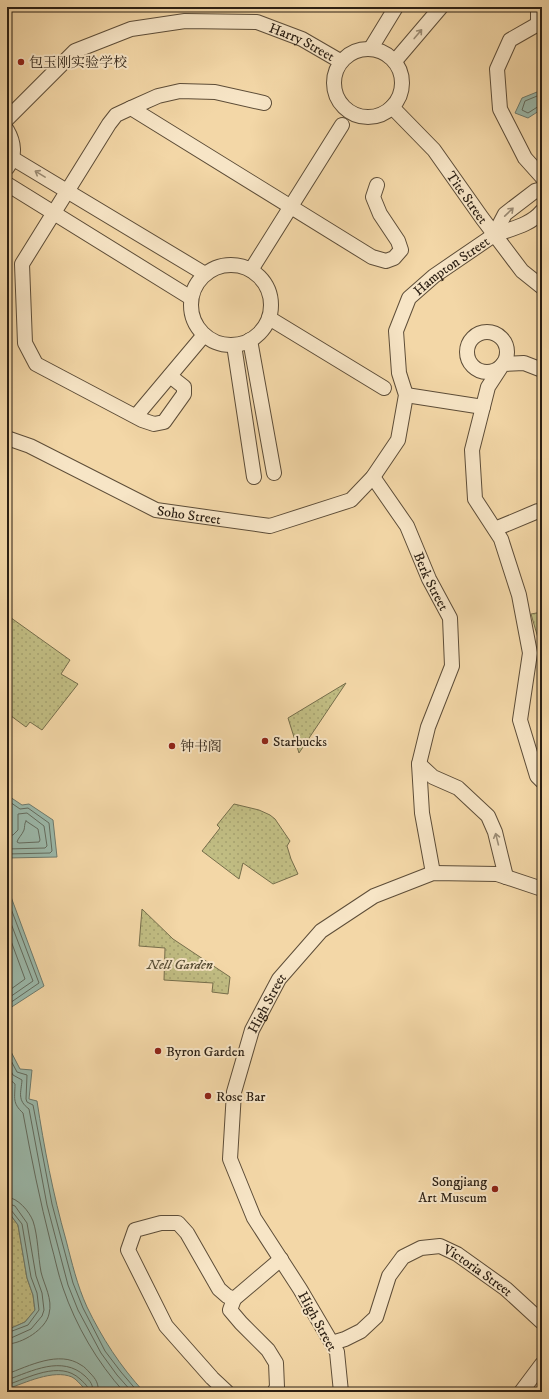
<svg xmlns="http://www.w3.org/2000/svg" width="549" height="1399" viewBox="0 0 549 1399" font-family="'IM FELL DW Pica','Noto Serif SC',serif">
<style>
.park{fill:url(#park-dots);stroke:#766e4b}
.water{fill:#9bb9ab;stroke:#6e7b6e}
.lines{fill:none;stroke-linecap:round;stroke-linejoin:round}
.shore{stroke:#636c5f;stroke-width:1}
.minor-casing{stroke:#5d4d38;stroke-width:16}
.minor{stroke:#f7e5c6;stroke-width:14}
.oneway{stroke:#9b8c75}
.poi-dot{fill:#8f2418;stroke:#f7e5c6;stroke-width:1.5}
.labels{text-anchor:middle;stroke-width:4;stroke-linejoin:round;paint-order:stroke}
.street-label{font-size:14px;fill:#2b1f13;stroke:#f7e5c6}
.poi-label{font-size:14px;fill:#2b1f13;stroke:#f7e5c6;text-anchor:start}
.park-label{font-size:14px;font-style:italic;fill:#584e35;stroke:#f7e5c6}
</style>
<defs>
<pattern id="park-dots" width="8" height="8" patternUnits="userSpaceOnUse"><rect width="8" height="8" fill="#c1bd83"/><path d="M2 2h.1M6 6h.1" fill="none" stroke="#a6a270" stroke-width="1.8" stroke-linecap="round"/></pattern>
</defs>
<rect width="100%" height="100%" fill="#f3d7a7"/>
<filter id="stains"><feTurbulence type="fractalNoise" baseFrequency=".005" numOctaves="4"/><feColorMatrix values="0 0 0 0 .2 0 0 0 0 .09 0 0 0 0 .02 0 0 0 .5 -.17"/></filter>
<radialGradient id="worn" r=".72"><stop offset=".6" stop-color="#630" stop-opacity="0"/><stop offset="1" stop-color="#630" stop-opacity=".3"/></radialGradient>
<g class="park">
<path d="M542 612V637L538 638 531 614Z"/>
<path d="M7 615 70 660 61 674 78 684 42 730 30 722 26 727 7 713Z"/>
<path d="M346 683 299 753 288 718Z"/>
<path d="M234 804 259 810 270 815 275 819 290 841 287 846 291 859 298 874 273 884 243 863 239 879 202 851 220 828 217 825Z"/>
<path d="M142 909 173 939 230 977 228 994 212 992 213 983 164 980 165 948 139 946Z"/>
<path d="M7 1210 18 1225 27 1278 33 1295 35 1310 25 1322 7 1330Z"/>
</g>
<g class="water">
<path d="M542 90V109L528 118 515 113 522 98Z"/>
<path d="M7 795 22 805 29 804 53 820 57 857 7 858V829L10 826 8 813 7 812Z"/>
<path d="M7 886 44 986 7 1010Z"/>
<path d="M7 1044 20 1069 32 1070 29 1099 37 1101C44 1147 53 1194 66 1240 72 1263 77 1285 87 1307 102 1338 120 1366 144 1392H80L84 1388C80 1384 76 1379 72 1377 53 1369 25 1383 7 1389V1330L25 1322 35 1310 33 1295 27 1278 18 1225 7 1210Z"/>
</g>
<g class="lines">
<g class="shore">
<path d="M542 94 525 101 522 110 528 113 539 106H542"/>
<path d="M7 800 20 809 28 808 49 823 52 851 50 853 7 854"/>
<path d="M26 821 38 829 40 840 39 842 19 843 17 842C18 838 22 835 24 830 25 827 24 824 26 821Z"/>
<path d="M7 836 13 835 18 830V814L27 813 44 826 47 846 45 848 7 849"/>
<path d="M7 898 39 983 7 1005"/>
<path d="M7 913 33 981 7 999"/>
<path d="M7 930 25 979 7 992"/>
<path d="M7 1053 17 1072 27 1075 26 1099 27 1102 33 1105 52 1204 73 1283 83 1308 105 1351 121 1372 138 1392"/>
<path d="M7 1064 13 1075 22 1080C21 1093 17 1100 29 1109L47 1205 68 1285 78 1310 101 1353 117 1375 132 1392"/>
<path d="M7 1077 15 1084C15 1098 12 1103 23 1113 31 1157 40 1201 51 1244 55 1258 58 1274 63 1288 76 1326 97 1362 124 1392"/>
<path d="M7 1197C18 1198 29 1211 33 1221 38 1236 38 1256 41 1272 44 1285 53 1299 49 1314 46 1329 22 1344 7 1344"/>
<path d="M7 1203 15 1206 27 1223 36 1276 42 1293 44 1310 42 1316 31 1329 11 1338H7"/>
<path d="M7 1208 11 1210 22 1224 31 1277 37 1293 39 1310 28 1325 7 1333"/>
<path d="M7 1374C29 1366 59 1350 81 1365 85 1367 87 1370 90 1373 96 1379 99 1384 98 1392"/>
<path d="M7 1380C32 1371 62 1355 85 1376 90 1381 94 1385 92 1392"/>
<path d="M7 1385C28 1378 60 1360 80 1379 83 1382 86 1384 88 1388L86 1392"/>
</g>
<defs>
<g id="minor">
<path d="M542 23 538 24 510 40 497 69 500 109 525 158 542 177"/>
<path d="M538 24V9L539 7"/>
<path d="M371 48 396 7"/>
<circle cx="368" cy="83" r="34"/>
<path d="M395 61 441 7"/>
<path id="s1" d="M392 107 434 150 482 218 522 271 542 287"/>
<path d="M131 108 372 257 386 261 394 258 401 250 398 241 380 214 373 197 377 185"/>
<path id="s2" d="M7 119 75 51 131 29 185 21 257 22 302 39 340 61"/>
<path d="M7 130C14 142 16 156 7 168"/>
<path d="M12 158 205 274"/>
<path d="M7 184 191 298"/>
<path d="M542 189 535 191 505 214 494 235C510 229 531 225 542 211"/>
<circle cx="231" cy="305" r="40"/>
<path d="M251 270 342 125"/>
<path d="M269 318 384 388"/>
<circle cx="487" cy="352" r="20"/>
<path d="M250 340 274 473"/>
<path d="M234 345 254 477"/>
<path d="M542 370 524 363 503 364 488 387 472 450 475 499 501 539 519 595 530 653 520 720 537 776 542 781"/>
<path d="M170 376 184 387V394L164 422 154 424 142 420 36 364 25 343 22 264 109 124 116 115 131 108 158 96 180 91 215 92 264 103"/>
<path d="M406 395 483 407"/>
<path d="M136 416 204 335"/>
<path id="s3" d="M7 438 30 446 156 510 270 526 351 500 373 477 398 440 406 395 399 373 396 331 409 298 434 276 494 235"/>
<path id="s4" d="M373 477 407 526 429 579 450 618 452 666 428 727 419 764 422 813 433 873"/>
<path d="M495 529 538 511"/>
<path d="M419 764 433 777 458 788 488 816 495 832 506 877"/>
<path id="s5" d="M332 1343 345 1339 361 1331 376 1317 389 1276 403 1257 421 1248 440 1246 457 1254 506 1289 542 1322"/>
<path d="M227 1392 212 1378 166 1326 128 1250 135 1230 161 1223H178L187 1233 219 1289 227 1296 234 1299"/>
<path d="M274 1392 277 1387 276 1363 268 1350 241 1323 230 1310 234 1299 281 1259"/>
<path id="s6" d="M341 1392 337 1352 300 1289 254 1218 230 1159 234 1092 252 1030 279 979 321 931 374 896 433 873 497 874 542 889"/>
<path d="M521 1392 542 1364"/>
</g>
</defs>
<use href="#minor" class="minor-casing"/>
<use href="#minor" class="minor"/>
</g>
<defs><path id="oneway-shaft" d="M-6 0H5M1.5-3L5.5 0L1.5 3" fill="none" stroke-width="1.6" stroke-linecap="round" stroke-linejoin="round"/></defs>
<g class="oneway">
<use href="#oneway-shaft" transform="translate(418 34) rotate(-50)"/>
<use href="#oneway-shaft" transform="translate(40 174) rotate(-149)"/>
<use href="#oneway-shaft" transform="translate(509 212) rotate(-44)"/>
<use href="#oneway-shaft" transform="translate(497 839) rotate(-104)"/>
</g>
<g class="poi-dot">
<circle cx="21" cy="62" r="4"/>
<circle cx="265" cy="741" r="4"/>
<circle cx="172" cy="746" r="4"/>
<circle cx="158" cy="1051" r="4"/>
<circle cx="208" cy="1096" r="4"/>
<circle cx="495" cy="1189" r="4"/>
</g>
<g class="labels">
<g class="street-label">
<text dy="5" stroke="none"><textPath href="#s2" startOffset="332">Harry Street</textPath></text>
<text dy="5" stroke="none"><textPath href="#s1" startOffset="118">Tite Street</textPath></text>
<text dy="5" stroke="none"><textPath href="#s3" startOffset="642">Hampton Street</textPath></text>
<text dy="5" stroke="none"><textPath href="#s3" startOffset="199">Soho Street</textPath></text>
<text dy="5" stroke="none"><textPath href="#s4" startOffset="120">Berk Street</textPath></text>
<text dy="5" stroke="none"><textPath href="#s6" startOffset="424">High Street</textPath></text>
<text dy="5" stroke="none"><textPath href="#s5" startOffset="203">Victoria Street</textPath></text>
<text transform="translate(318 1321) rotate(61)" y="5">High Street</text>
</g>
<g class="poi-label">
<text x="29" y="67">包玉刚实验学校</text>
<text x="273" y="746">Starbucks</text>
<text x="180" y="751">钟书阁</text>
<text x="166" y="1056">Byron Garden</text>
<text x="216" y="1101">Rose Bar</text>
<text x="487" y="1186" text-anchor="end">Songjiang<tspan x="487" dy="16">Art Museum</tspan></text>
</g>
<g class="park-label">
<text x="180" y="969">Nell Garden</text>
</g>
</g>
<rect width="549" height="1399" fill="none" stroke="#f3d7a7" stroke-width="24"/>
<rect x="8" y="8" width="533" height="1383" fill="none" stroke="#2b1f13" stroke-width="2"/>
<rect x="12" y="12" width="525" height="1375" fill="none" stroke="#2b1f13"/>
<rect width="100%" height="100%" filter="url(#stains)"/>
<rect width="100%" height="100%" fill="url(#worn)"/>
</svg>
